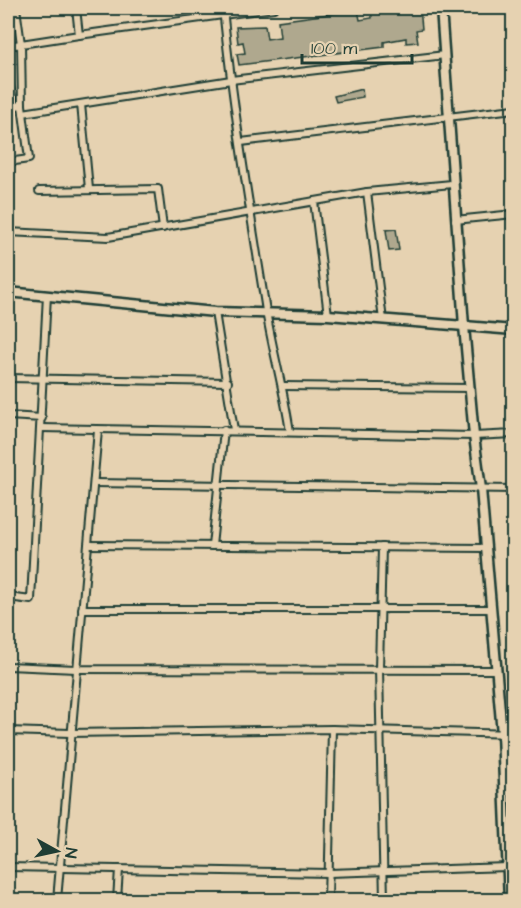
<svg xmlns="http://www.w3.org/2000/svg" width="521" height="908" viewBox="0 0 521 908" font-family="'Architects Daughter',sans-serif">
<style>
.building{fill:#afa88e;stroke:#1f3d34;stroke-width:1.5}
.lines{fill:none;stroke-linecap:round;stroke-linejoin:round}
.minor-casing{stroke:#1f3d34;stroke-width:10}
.tertiary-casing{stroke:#1f3d34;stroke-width:13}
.minor{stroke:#e6d2b1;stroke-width:6}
.tertiary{stroke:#e6d2b1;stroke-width:8}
</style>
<rect width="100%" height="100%" fill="#e6d2b1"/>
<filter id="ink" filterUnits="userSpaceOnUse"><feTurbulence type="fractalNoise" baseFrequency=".0167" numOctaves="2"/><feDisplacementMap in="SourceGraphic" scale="12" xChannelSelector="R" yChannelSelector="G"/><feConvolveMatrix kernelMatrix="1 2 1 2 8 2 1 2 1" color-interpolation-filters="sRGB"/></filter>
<g filter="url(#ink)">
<g class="building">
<path d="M371 8H420L422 29 416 30 418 42 406 43V38L384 42V47L239 65 237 54 245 53 243 42 238 43 236 27 265 26 267 39 280 37 278 21 358 10 360 20 372 18Z"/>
<path d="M11 69 17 100 8 101V70Z"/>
<path d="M362 89 363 97 336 102 334 96Z"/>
<path d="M396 229 399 250 389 251 386 230Z"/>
</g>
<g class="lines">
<defs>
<g id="minor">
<path d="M16 8 21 44 79 35 76 8"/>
<path d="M223 8C233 109 250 210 266 311 273 352 284 391 290 432"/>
<path d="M513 8 514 14"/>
<path d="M79 35 274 8"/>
<path d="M8 46 21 44 22 105 29 159 8 162"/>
<path d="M81 104 89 189"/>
<path d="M8 107 22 105"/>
<path d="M23 113 231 80 445 55"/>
<path d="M241 142 514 109"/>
<path d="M39 191 158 189 163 228"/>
<path d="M367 192 383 320"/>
<path d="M314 201 328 315"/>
<path d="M455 220 514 214"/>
<path d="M8 232 108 237 367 192 452 184"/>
<path d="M215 312 234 430"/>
<path d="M8 378 228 382"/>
<path d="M283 386 470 388"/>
<path d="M8 416 42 418"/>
<path d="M41 428 474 436 514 434"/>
<path d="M94 483 514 489"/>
<path d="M88 545 486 548"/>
<path d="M212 546 224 430"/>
<path d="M382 547 379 669 384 900"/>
<path d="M8 597 31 600 47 295"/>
<path d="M82 609H491"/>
<path d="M8 666 76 669 496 670"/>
<path d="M8 731 70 733 332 729 514 734"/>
<path d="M8 867 329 873 507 867"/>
<path d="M57 900 98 430"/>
<path d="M117 900 119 869"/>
<path d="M328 900 332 729"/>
</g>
<g id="tertiary">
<path d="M441 8 464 326 474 436 481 489 502 734 509 900"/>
<path d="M8 292 215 312 328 315 514 330"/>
</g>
</defs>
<use href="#minor" class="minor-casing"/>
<use href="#tertiary" class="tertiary-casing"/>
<use href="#minor" class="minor"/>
<use href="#tertiary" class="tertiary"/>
</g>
</g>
<rect width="521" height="908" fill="none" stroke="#e6d2b1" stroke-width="30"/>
<rect x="15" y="15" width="491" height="878" fill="none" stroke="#1f3d34" stroke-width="2" filter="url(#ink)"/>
<g transform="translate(57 851) rotate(98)" stroke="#e6d2b1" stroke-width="4.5" paint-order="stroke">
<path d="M0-4.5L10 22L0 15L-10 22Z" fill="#1f3d34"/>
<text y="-9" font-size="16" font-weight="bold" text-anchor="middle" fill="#1f3d34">N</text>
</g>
<path d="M302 54v9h110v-9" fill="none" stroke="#1f3d34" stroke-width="3"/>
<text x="311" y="54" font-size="18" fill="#1f3d34" stroke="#e6d2b1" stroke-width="4.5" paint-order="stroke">100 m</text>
</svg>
